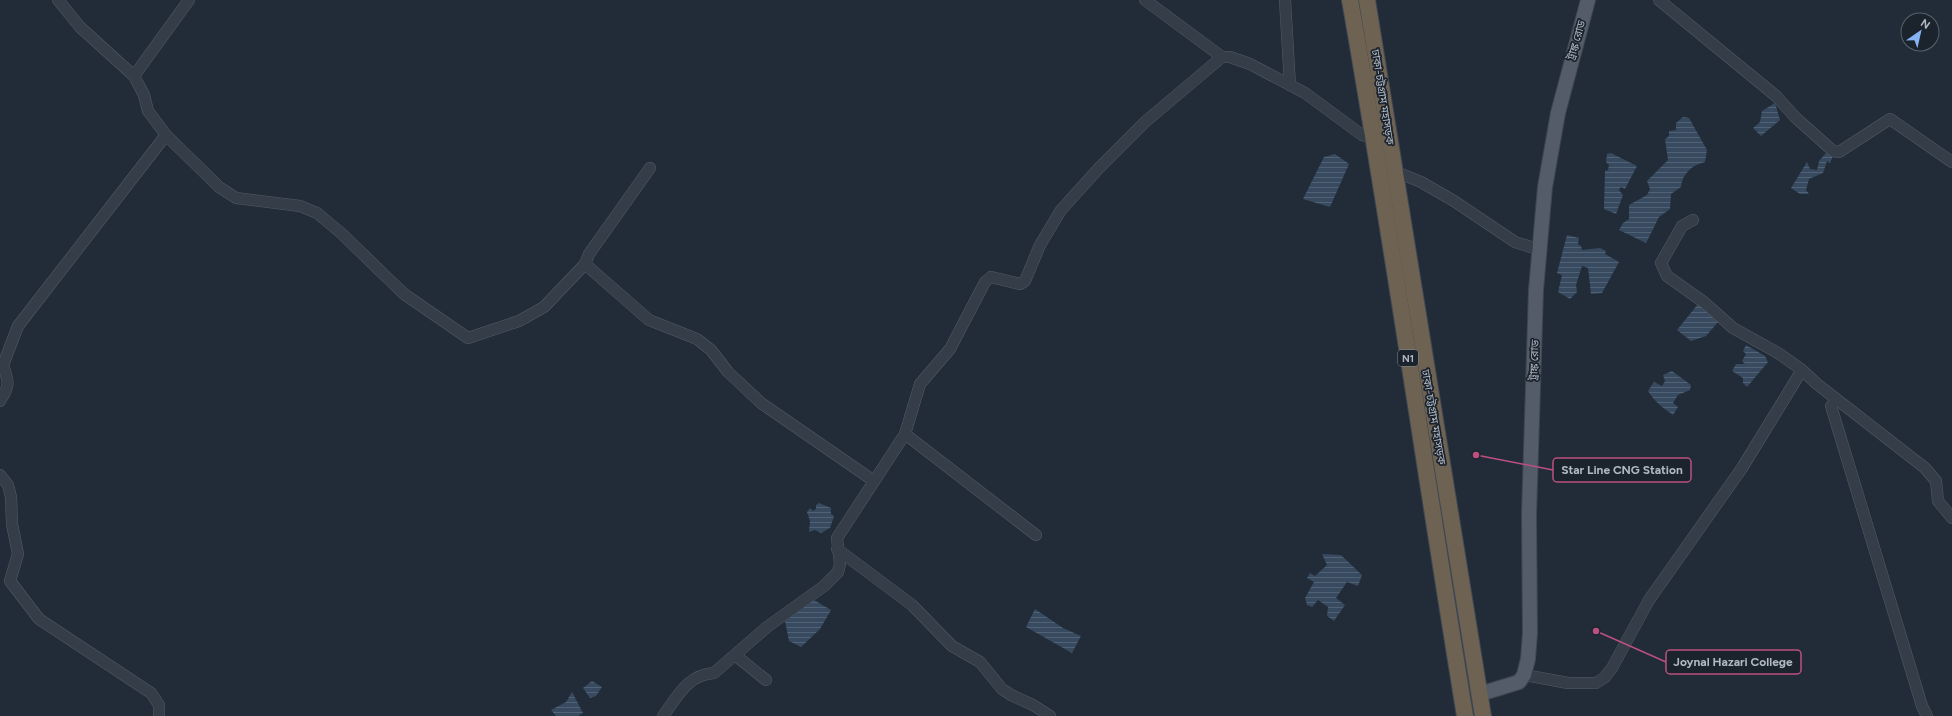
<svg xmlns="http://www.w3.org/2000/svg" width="1952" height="716" viewBox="0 0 1952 716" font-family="Figtree,'Noto Sans Bengali',sans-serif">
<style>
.water{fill:url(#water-rules)}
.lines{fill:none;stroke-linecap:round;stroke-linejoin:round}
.minor-casing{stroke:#535b66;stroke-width:12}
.major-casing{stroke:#3e4751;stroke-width:16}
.highway-casing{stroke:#404853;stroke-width:18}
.minor{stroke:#353d48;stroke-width:11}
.major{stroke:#535c68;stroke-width:14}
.highway{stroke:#6e6252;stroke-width:16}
.labels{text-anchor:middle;stroke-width:3.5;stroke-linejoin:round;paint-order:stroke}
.shield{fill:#1b232d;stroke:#838b97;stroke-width:1}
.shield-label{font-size:10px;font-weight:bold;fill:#b0b8c4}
.street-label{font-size:11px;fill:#b0b8c4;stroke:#1b232d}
.leader{fill:none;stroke:#bc5080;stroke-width:1.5}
.callout-dot{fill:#bc5080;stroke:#1b232d;stroke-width:1.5}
.callout{fill:#1b232d;stroke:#bc5080;stroke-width:1.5}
.callout-label{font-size:12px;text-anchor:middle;font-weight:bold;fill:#b0b8c4}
</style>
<defs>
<pattern id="water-rules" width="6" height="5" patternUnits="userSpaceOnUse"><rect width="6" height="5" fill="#384a60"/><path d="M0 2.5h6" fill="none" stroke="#526275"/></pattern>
</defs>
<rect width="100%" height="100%" fill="#222c38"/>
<g class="water">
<path d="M1775 103 1780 120 1761 136 1753 128 1760 122 1762 111Z"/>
<path d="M1683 117 1689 118 1707 150 1705 162C1692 165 1682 174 1681 187L1671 194 1670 209 1659 217 1646 243 1619 230 1623 223 1629 219V205L1647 195 1650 189 1647 181 1668 160 1665 139 1669 136V131L1676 130V123Z"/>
<path d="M1611 153 1637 166 1625 189 1621 187 1619 190 1623 195 1616 214 1604 209 1605 171 1608 170 1609 165 1606 162 1607 154Z"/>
<path d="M1826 153 1833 156 1830 163 1827 161 1823 173 1809 179 1806 190 1809 194H1800L1791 188 1807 162 1810 169 1817 170 1819 161Z"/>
<path d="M1335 154 1349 164 1330 207 1303 199 1324 157Z"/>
<path d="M1567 235 1579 238 1578 244 1581 246 1582 250 1600 248 1606 251 1605 254 1619 262 1602 293 1591 294 1588 268 1582 266 1576 285 1577 292 1570 299 1558 292 1562 275 1557 273Z"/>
<path d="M1698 304 1719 321 1706 336 1691 341 1677 330Z"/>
<path d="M1746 345 1765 356 1768 362 1747 387 1743 383V378L1732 371 1736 364H1745L1742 361 1746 354 1743 351Z"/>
<path d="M1672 371 1691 385 1690 390 1678 395 1673 403 1678 407 1673 415C1663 408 1654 401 1648 391L1654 382 1662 386 1665 381 1663 375Z"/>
<path d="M819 503 831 508V514L834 516 830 528 821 533 815 530 809 532 810 521 807 512 810 508 813 511 816 509V505Z"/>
<path d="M1322 554 1341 555 1362 575 1358 586 1347 582 1336 598 1345 605 1334 621 1327 616 1328 607 1318 600 1312 607 1307 605 1305 598 1314 582 1307 578 1310 573 1315 576 1327 565Z"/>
<path d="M814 600 831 610 820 629 801 647 789 641 785 621Z"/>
<path d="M1035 609 1063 628 1081 636 1072 653 1026 627Z"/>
<path d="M592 681 602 687 596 696 590 698 583 688Z"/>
<path d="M572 692 583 713 578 716H556L551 710 566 702Z"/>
</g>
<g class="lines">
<defs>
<g id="minor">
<path d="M58 0 80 27 134 76 144 95 148 111 166 135 219 187 236 198 300 206 317 213 341 233 404 294 468 338 519 321 544 307 585 264 589 254 650 168"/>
<path d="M1145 0 1222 57"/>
<path d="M1285 0 1290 85"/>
<path d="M1659 0 1776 96 1796 118 1833 151 1839 152 1890 119 1952 162"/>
<path d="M134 76 189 0"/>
<path d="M1394 171 1421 182 1454 201 1515 242 1540 250"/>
<path d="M1693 220 1682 226 1661 263 1667 276 1705 303 1733 328 1778 353 1802 370 1817 384 1925 468 1936 481 1938 501 1952 518"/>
<path d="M585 264 649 320 697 339 711 350 728 372 761 403 874 481"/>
<path d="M0 401C10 386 9 382 3 365L18 326 166 135"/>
<path d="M1831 406 1922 706 1927 716"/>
<path d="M905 434 1036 535"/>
<path d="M0 475 8 485 11 497 12 524 18 554 10 581 39 619 151 693 159 705V716"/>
<path d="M837 549 912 605 952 646 980 662 1002 689 1011 695 1033 705 1050 716"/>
<path d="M735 655 766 680"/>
<path d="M1524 675 1568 683H1596L1604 678 1612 668 1649 600 1742 468 1802 370"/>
<path d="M663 716C678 696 687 675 714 673L767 627 824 586 838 572 840 564 837 538 905 434 920 384 950 349 985 282 991 277 1020 284 1025 281 1040 245 1061 210 1099 168 1145 122 1222 57H1230L1250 64 1305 93 1362 135 1372 137"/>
</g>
<path id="major" d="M1480 694 1519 682 1524 675 1528 659 1530 633 1529 515 1536 290 1545 187 1558 113 1588 0"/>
<g id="highway">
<path d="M1350 0C1392 238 1426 478 1465 716"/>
<path d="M1367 0 1483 716"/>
</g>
</defs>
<use href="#minor" class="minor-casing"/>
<use href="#major" class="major-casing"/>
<use href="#highway" class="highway-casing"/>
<use href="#minor" class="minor"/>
<use href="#major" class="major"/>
<use href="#highway" class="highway"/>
</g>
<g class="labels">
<rect class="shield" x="1398" y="350" width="20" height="16" rx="3"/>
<g class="shield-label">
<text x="1408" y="362">N1</text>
</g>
<g class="street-label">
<text transform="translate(1576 40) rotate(-74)" y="4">ট্রাঙ্ক রোড</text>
<text transform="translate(1383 97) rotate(81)" y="4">ঢাকা-চট্টগ্রাম মহাসড়ক</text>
<text transform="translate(1534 360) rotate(-88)" y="4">ট্রাঙ্ক রোড</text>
<text transform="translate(1434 417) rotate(80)" y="4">ঢাকা-চট্টগ্রাম মহাসড়ক</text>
</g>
</g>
<path class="leader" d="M1476 455L1553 470M1596 631L1666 662"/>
<g class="callout-dot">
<circle cx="1476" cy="455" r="4"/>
<circle cx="1596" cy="631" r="4"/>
</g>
<g class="callout">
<rect x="1553" y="458" width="138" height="24" rx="4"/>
<rect x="1666" y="650" width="135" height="24" rx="4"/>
</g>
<g class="callout-label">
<text x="1622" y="474">Star Line CNG Station</text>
<text x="1733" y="666">Joynal Hazari College</text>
</g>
<g transform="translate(1920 32) rotate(34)"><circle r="19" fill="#1b232d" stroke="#575f69"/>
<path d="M0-3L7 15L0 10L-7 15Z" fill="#86b3f3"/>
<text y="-6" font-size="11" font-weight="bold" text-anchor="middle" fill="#b0b8c4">N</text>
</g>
</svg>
